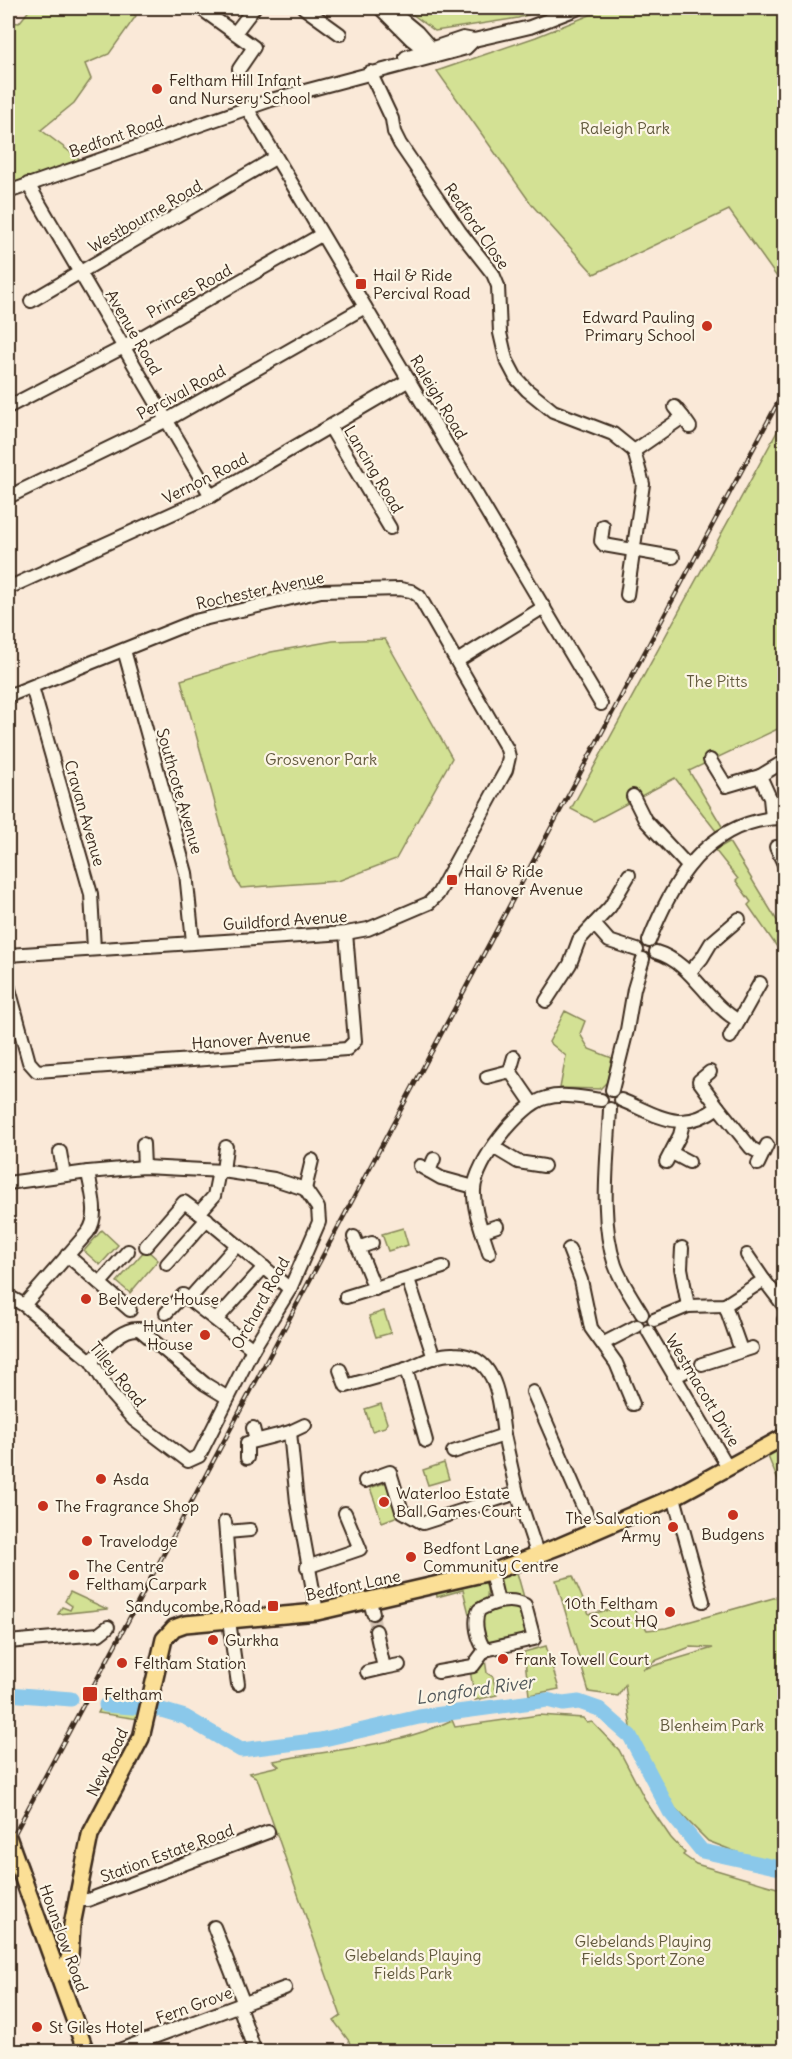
<svg xmlns="http://www.w3.org/2000/svg" width="792" height="2059" viewBox="0 0 792 2059" font-family="Delius,sans-serif">
<style>
.green{fill:#d3e194;stroke:#878659;stroke-width:1.5;fill-rule:evenodd}
.lines{fill:none;stroke-linecap:round;stroke-linejoin:round}
.river{stroke:#8ac8ea;stroke-width:15}
.minor-tunnel{stroke:#d4c3b3;stroke-width:12;stroke-dasharray:12 6;stroke-linecap:butt}
.minor-casing{stroke:#3b2a1e;stroke-width:16}
.major-casing{stroke:#3b2a1e;stroke-width:20}
.minor{stroke:#fcf5e5;stroke-width:12}
.major{stroke:#fbdf96;stroke-width:15}
.rail-casing{stroke:#3b2a1e;stroke-width:4.5}
.rail{stroke:#fcf5e5;stroke-width:2;stroke-dasharray:7;stroke-linecap:butt}
.major-bridge-casing{stroke:#3b2a1e;stroke-width:20;stroke-linecap:butt}
.major-bridge{stroke:#fbdf96;stroke-width:15}
.poi-dot{fill:#c8321e;stroke:#fcf5e5;stroke-width:2}
.labels{text-anchor:middle;stroke-width:4.5;stroke-linejoin:round;paint-order:stroke}
.poi-label{font-size:16px;fill:#3b2a1e;stroke:#fcf5e5;text-anchor:start}
.park-label{font-size:16px;fill:#61583c;stroke:#fcf5e5}
.street-label{font-size:16px;fill:#3b2a1e;stroke:#fcf5e5}
.water-label{font-size:18px;font-style:italic;fill:#53595b;stroke:#fcf5e5}
</style>
<rect width="100%" height="100%" fill="#fae9d8"/>
<filter id="ink" filterUnits="userSpaceOnUse"><feTurbulence type="fractalNoise" baseFrequency=".0167" numOctaves="2"/><feDisplacementMap in="SourceGraphic" scale="12" xChannelSelector="R" yChannelSelector="G"/><feConvolveMatrix kernelMatrix="1 2 1 2 8 2 1 2 1" color-interpolation-filters="sRGB"/></filter>
<g filter="url(#ink)">
<g class="green">
<path d="M31 8H125L136 16 109 54 85 64 91 79 74 103 41 130 82 161 8 185V25L10 22 19 23Z"/>
<path d="M404 8H549L518 18 435 31Z"/>
<path d="M607 8H784V287L729 210 594 274 532 205 437 71 536 37Z"/>
<path d="M784 419V726L689 771 723 828 716 831 675 778 594 821 571 809Z"/>
<path d="M385 639 452 758 396 859 338 881 241 888 236 880 181 680 271 652 333 641Z"/>
<path d="M729 842 784 932V957L748 905 751 902 736 881 738 879 715 850Z"/>
<path d="M565 1011 585 1021 580 1034 589 1049 612 1058 607 1082 600 1089 560 1088 566 1056 549 1042Z"/>
<path d="M403 1228 408 1245 388 1251 382 1234Z"/>
<path d="M102 1230 118 1245 100 1265 84 1251Z"/>
<path d="M146 1249 158 1260 130 1293 117 1282Z"/>
<path d="M384 1311 391 1333 376 1337 369 1316Z"/>
<path d="M381 1404 387 1423 385 1427 372 1431 365 1409Z"/>
<path d="M777 1450H782L784 1453V1480L779 1483 767 1454Z"/>
<path d="M444 1463 449 1479 428 1485 423 1470Z"/>
<path d="M387 1482 398 1516 382 1522 370 1488Z"/>
<path d="M516 1569 525 1601 501 1596 496 1584 500 1574Z"/>
<path d="M573 1576 589 1614 632 1606 647 1630 666 1628 784 1595V1867L765 1863 708 1841 675 1808 632 1734 625 1685 618 1696 589 1692 556 1580ZM690 1647 713 1648 643 1669 657 1660Z"/>
<path d="M479 1579 486 1583C491 1604 482 1600 469 1614L463 1590 437 1597 436 1591Z"/>
<path d="M70 1592 107 1609 58 1614 62 1607 70 1610 72 1606 65 1601Z"/>
<path d="M512 1606 521 1608 527 1635 483 1644 479 1630 484 1611Z"/>
<path d="M546 1646 559 1689 529 1695 524 1652Z"/>
<path d="M484 1652 487 1673 493 1677 497 1695 475 1700 470 1670Z"/>
<path d="M108 1694 139 1700 141 1706 138 1719 98 1713Z"/>
<path d="M539 1715 583 1718 587 1723 592 1722 619 1750 647 1803 671 1838 685 1853 683 1855 696 1864 784 1890V2051H352L349 2041 334 2021 341 2016 257 1778 249 1773 279 1766 273 1761C332 1749 397 1747 452 1720L455 1727Z"/>
</g>
<g class="lines">
<g class="river">
<path d="M8 1694 71 1699"/>
<path d="M106 1705 158 1709 185 1717 241 1750 320 1740 419 1717 547 1700 563 1704 579 1702 599 1709 630 1736 670 1812 702 1851 784 1869"/>
</g>
<path class="minor-tunnel" d="M373 1613 376 1631"/>
<defs>
<g id="minor">
<path d="M200 8 254 47 239 69"/>
<path d="M304 8 340 34"/>
<path d="M380 8 411 39 429 53"/>
<path d="M388 8 417 32 431 48"/>
<path d="M235 33 254 8"/>
<path d="M406 57 463 38 474 40 530 27 579 8"/>
<path d="M370 72 392 119 394 132 400 144 460 232 493 274 498 286 500 333 506 359 516 378 527 390 553 411 613 434 634 451 643 484 627 595"/>
<path d="M247 108 601 704"/>
<path d="M28 184 211 496"/>
<path d="M8 192 271 100 459 50 466 48 474 40"/>
<path d="M31 301 275 158"/>
<path d="M8 407 124 347 321 235"/>
<path d="M683 417 690 427"/>
<path d="M330 427 390 528"/>
<path d="M634 451 683 417 675 407"/>
<path d="M8 497 167 420 365 307"/>
<path d="M603 526 601 541 604 545 673 557"/>
<path d="M8 588 211 496 409 380"/>
<path d="M124 650 186 873 193 942"/>
<path d="M457 661 544 607"/>
<path d="M32 687 91 894 94 949"/>
<path d="M8 696 195 621 321 591 400 589 411 591 419 596 507 749 509 757 506 770 438 894 429 903 368 929 346 933 8 955"/>
<path d="M710 760 726 786 760 776"/>
<path d="M633 796 645 820 688 866"/>
<path d="M772 818 770 798 760 776 778 765 784 764"/>
<path d="M776 847 784 864"/>
<path d="M594 924 610 907 629 875"/>
<path d="M649 941C669 890 698 835 757 821 766 819 775 817 784 819"/>
<path d="M656 952C693 963 706 1003 739 1021"/>
<path d="M689 973 702 958 711 943 739 919"/>
<path d="M8 985 29 1062 37 1071 347 1049 355 1041 346 933"/>
<path d="M546 1001 570 964 579 940 594 924 609 941 637 950"/>
<path d="M730 1037 760 983"/>
<path d="M514 1057 510 1071 532 1103"/>
<path d="M487 1077 510 1071"/>
<path d="M612 1090 627 1030 634 989 643 959"/>
<path d="M621 1100C658 1115 681 1135 718 1107L699 1081 710 1072"/>
<path d="M718 1107 751 1148 762 1154"/>
<path d="M610 1109C608 1158 599 1218 615 1265 621 1282 633 1299 642 1314"/>
<path d="M143 1144 144 1167"/>
<path d="M493 1147 518 1162 544 1166"/>
<path d="M60 1152 64 1175"/>
<path d="M672 1153 689 1162"/>
<path d="M666 1162 680 1135 683 1123"/>
<path d="M758 1164 767 1145"/>
<path d="M420 1166 441 1178 474 1187"/>
<path d="M219 1171 214 1196 199 1213 290 1289"/>
<path d="M223 1171 226 1147"/>
<path d="M429 1171 434 1159"/>
<path d="M8 1183 88 1172C91 1192 100 1215 88 1232L24 1305"/>
<path d="M305 1189 312 1160"/>
<path d="M482 1231 497 1226"/>
<path d="M354 1237 375 1289"/>
<path d="M146 1246 184 1202 199 1213"/>
<path d="M358 1248 372 1243"/>
<path d="M682 1248 681 1268 688 1306"/>
<path d="M569 1249 581 1280 591 1328 616 1363 633 1404"/>
<path d="M489 1253C483 1232 473 1211 474 1190 475 1163 520 1104 546 1098 563 1093 584 1098 601 1100"/>
<path d="M67 1255 130 1310"/>
<path d="M167 1264 207 1219"/>
<path d="M408 1279 434 1358"/>
<path d="M764 1280 784 1306"/>
<path d="M100 1283 128 1251"/>
<path d="M8 1296 24 1305 91 1361 112 1395 134 1420 188 1461 199 1456 253 1349 290 1289 319 1222 318 1208 305 1189 274 1179 223 1171 144 1167 88 1172"/>
<path d="M346 1297 443 1267"/>
<path d="M190 1298 237 1245"/>
<path d="M725 1305 741 1350"/>
<path d="M166 1313 183 1295 253 1349"/>
<path d="M217 1319 264 1267"/>
<path d="M654 1320 688 1306 725 1305 764 1280 747 1255"/>
<path d="M784 1321V1320"/>
<path d="M648 1331 728 1467"/>
<path d="M604 1343 637 1326"/>
<path d="M91 1361C103 1350 121 1327 139 1329L205 1384 228 1398"/>
<path d="M702 1364 752 1348"/>
<path d="M340 1370 346 1386 406 1369"/>
<path d="M674 1377 688 1370"/>
<path d="M533 1392 594 1532"/>
<path d="M253 1428 256 1440"/>
<path d="M290 1432 297 1502 317 1612"/>
<path d="M426 1441 406 1369C421 1363 438 1353 454 1354 499 1355 499 1402 504 1435"/>
<path d="M453 1452 504 1435 517 1493 538 1556"/>
<path d="M247 1458V1443L290 1432 305 1425"/>
<path d="M365 1481 390 1472 402 1511 423 1523 517 1493"/>
<path d="M674 1497 703 1601"/>
<path d="M225 1522 233 1620"/>
<path d="M227 1532 250 1530"/>
<path d="M307 1567 360 1549 345 1513"/>
<path d="M491 1572 498 1602"/>
<path d="M370 1601 373 1613"/>
<path d="M229 1621 238 1684"/>
<path d="M8 1642 99 1634 108 1627"/>
<path d="M384 1668 399 1665"/>
<path d="M367 1672 384 1668 376 1631"/>
<path d="M438 1672 473 1666 485 1650 534 1639 525 1605C511 1597 492 1602 479 1610 473 1622 478 1640 485 1650"/>
<path d="M77 1900H88L268 1832"/>
<path d="M214 1927 244 2004"/>
<path d="M239 2006 255 2052"/>
<path d="M114 2052 285 1988"/>
</g>
<g id="major">
<path d="M20 1870 86 2052"/>
<path d="M59 1976 65 1973 70 1955 72 1925 90 1835 141 1738 164 1639 174 1628 185 1624 317 1612 495 1571 560 1546 674 1497 784 1437"/>
</g>
</defs>
<use href="#minor" class="minor-casing"/>
<use href="#major" class="major-casing"/>
<use href="#minor" class="minor"/>
<use href="#major" class="major"/>
<defs>
<path id="rail" d="M8 1846 784 391"/>
</defs>
<use href="#rail" class="rail-casing"/>
<use href="#rail" class="rail"/>
<defs>
<path id="major-bridge" d="M8 1837 20 1870"/>
</defs>
<use href="#major-bridge" class="major-bridge-casing"/>
<use href="#major-bridge" class="major-bridge"/>
</g>
</g>
<g class="poi-dot">
<circle cx="157" cy="89" r="6"/>
<rect x="355" y="278" width="12" height="12" rx="3"/>
<circle cx="707" cy="326" r="6"/>
<rect x="446" y="874" width="12" height="12" rx="3"/>
<circle cx="86" cy="1299" r="6"/>
<circle cx="205" cy="1335" r="6"/>
<circle cx="101" cy="1479" r="6"/>
<circle cx="384" cy="1502" r="6"/>
<circle cx="43" cy="1506" r="6"/>
<circle cx="733" cy="1515" r="6"/>
<circle cx="673" cy="1527" r="6"/>
<circle cx="87" cy="1541" r="6"/>
<circle cx="411" cy="1557" r="6"/>
<circle cx="74" cy="1575" r="6"/>
<rect x="267" y="1600" width="12" height="12" rx="3"/>
<circle cx="670" cy="1612" r="6"/>
<circle cx="213" cy="1640" r="6"/>
<circle cx="503" cy="1659" r="6"/>
<circle cx="122" cy="1663" r="6"/>
<rect x="82" y="1686" width="16" height="16" rx="3"/>
<circle cx="37" cy="2027" r="6"/>
</g>
<g class="labels">
<g class="poi-label">
<text x="169" y="86">Feltham Hill Infant<tspan x="169" dy="18">and Nursery School</tspan></text>
<text x="373" y="281">Hail &amp; Ride<tspan x="373" dy="18">Percival Road</tspan></text>
<text x="695" y="323" text-anchor="end">Edward Pauling<tspan x="695" dy="18">Primary School</tspan></text>
<text x="464" y="877">Hail &amp; Ride<tspan x="464" dy="18">Hanover Avenue</tspan></text>
<text x="98" y="1305">Belvedere House</text>
<text x="193" y="1332" text-anchor="end">Hunter<tspan x="193" dy="18">House</tspan></text>
<text x="113" y="1485">Asda</text>
<text x="396" y="1499">Waterloo Estate<tspan x="396" dy="18">Ball Games Court</tspan></text>
<text x="55" y="1512">The Fragrance Shop</text>
<text x="661" y="1524" text-anchor="end">The Salvation<tspan x="661" dy="18">Army</tspan></text>
<text x="733" y="1540" text-anchor="middle">Budgens</text>
<text x="99" y="1547">Travelodge</text>
<text x="423" y="1554">Bedfont Lane<tspan x="423" dy="18">Community Centre</tspan></text>
<text x="86" y="1572">The Centre<tspan x="86" dy="18">Feltham Carpark</tspan></text>
<text x="658" y="1609" text-anchor="end">10th Feltham<tspan x="658" dy="18">Scout HQ</tspan></text>
<text x="261" y="1612" text-anchor="end">Sandycombe Road</text>
<text x="225" y="1646">Gurkha</text>
<text x="515" y="1665">Frank Towell Court</text>
<text x="134" y="1669">Feltham Station</text>
<text x="104" y="1700">Feltham</text>
<text x="49" y="2033">St Giles Hotel</text>
</g>
<g class="park-label">
<text x="625" y="134">Raleigh Park</text>
<text x="717" y="687">The Pitts</text>
<text x="321" y="765">Grosvenor Park</text>
<text x="712" y="1731">Blenheim Park</text>
<text x="643" y="1947">Glebelands Playing<tspan x="643" dy="18">Fields Sport Zone</tspan></text>
<text x="413" y="1961">Glebelands Playing<tspan x="413" dy="18">Fields Park</tspan></text>
</g>
<g class="street-label">
<text transform="translate(116 136) rotate(-19)" y="6">Bedfont Road</text>
<text transform="translate(145 216) rotate(-30)" y="6">Westbourne Road</text>
<text transform="translate(477 226) rotate(55)" y="6">Redford Close</text>
<text transform="translate(189 291) rotate(-29)" y="6">Princes Road</text>
<text transform="translate(134 332) rotate(60)" y="6">Avenue Road</text>
<text transform="translate(181 392) rotate(-28)" y="6">Percival Road</text>
<text transform="translate(439 397) rotate(59)" y="6">Raleigh Road</text>
<text transform="translate(374 469) rotate(59)" y="6">Lancing Road</text>
<text transform="translate(205 478) rotate(-27)" y="6">Vernon Road</text>
<text transform="translate(260 590) rotate(-12)" y="6">Rochester Avenue</text>
<text transform="translate(180 791) rotate(74)" y="6">Southcote Avenue</text>
<text transform="translate(85 813) rotate(74)" y="6">Cravan Avenue</text>
<text transform="translate(285 920) rotate(-4)" y="6">Guildford Avenue</text>
<text transform="translate(251 1039) rotate(-4)" y="6">Hanover Avenue</text>
<text transform="translate(260 1303) rotate(-61)" y="6">Orchard Road</text>
<text transform="translate(118 1374) rotate(51)" y="6">Tilley Road</text>
<text transform="translate(703 1390) rotate(59)" y="6">Westmacott Drive</text>
<text transform="translate(353 1585) rotate(-12)" y="6">Bedfont Lane</text>
<text transform="translate(107 1762) rotate(-64)" y="6">New Road</text>
<text transform="translate(167 1853) rotate(-20)" y="6">Station Estate Road</text>
<text transform="translate(64 1938) rotate(70)" y="6">Hounslow Road</text>
<text transform="translate(194 2005) rotate(-20)" y="6">Fern Grove</text>
</g>
<g class="water-label">
<text transform="translate(475 1690) rotate(-8)" y="6">Longford River</text>
</g>
</g>
<rect width="792" height="2059" fill="none" stroke="#fcf5e5" stroke-width="30"/>
<rect x="15" y="15" width="762" height="2029" fill="none" stroke="#3b2a1e" stroke-width="2" filter="url(#ink)"/>
</svg>
